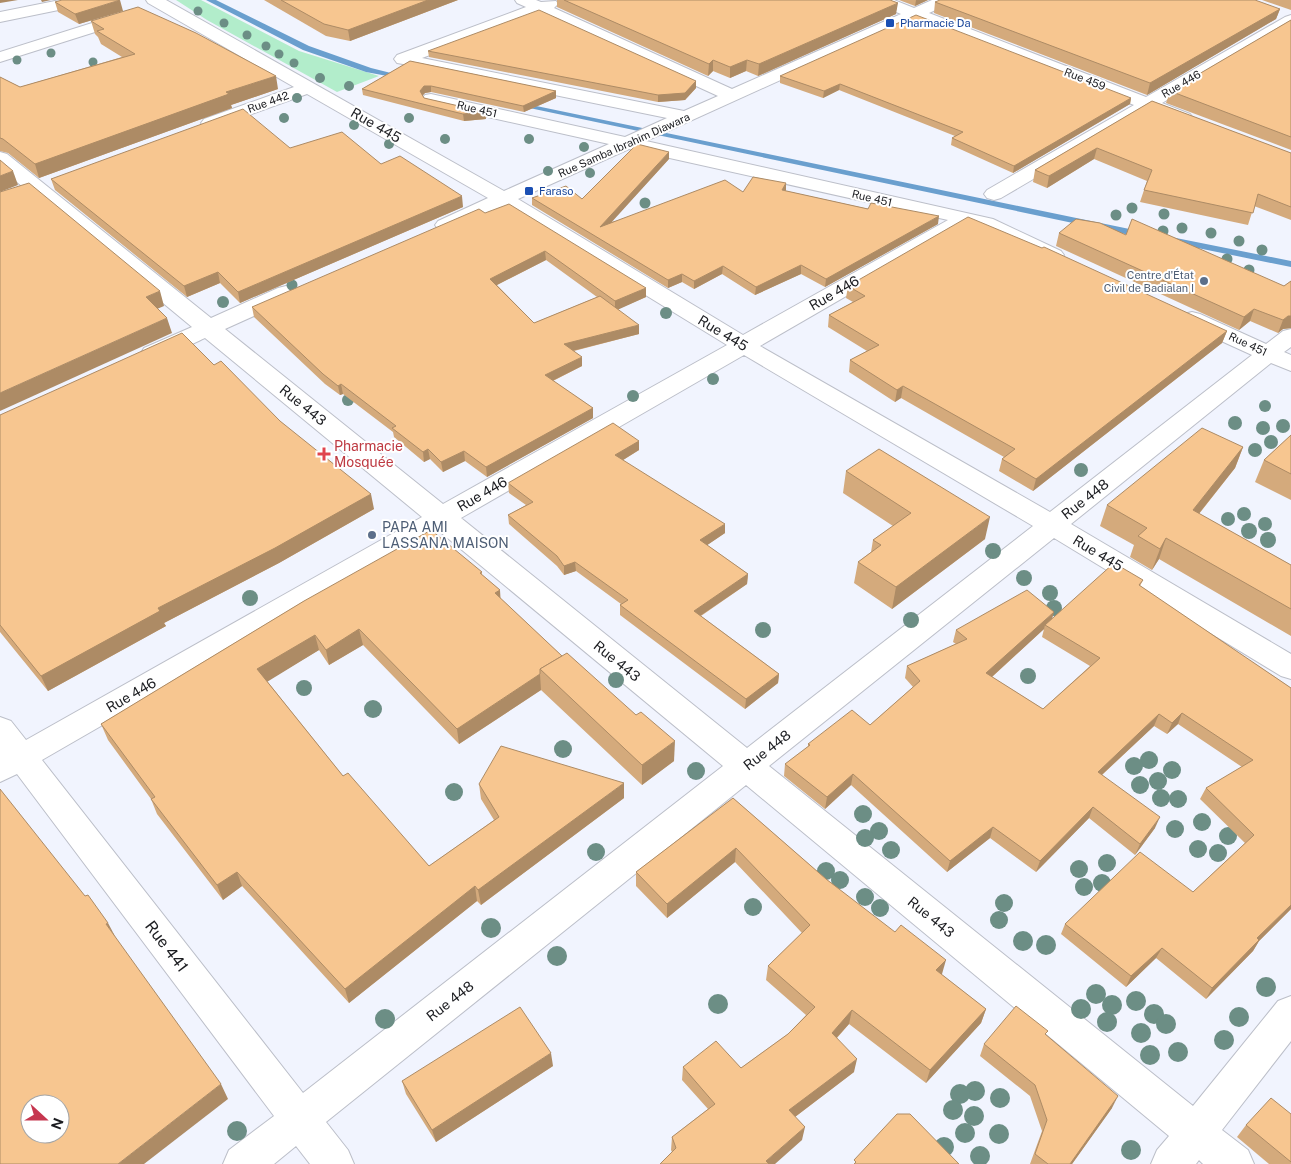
<svg xmlns="http://www.w3.org/2000/svg" width="1291" height="1164" viewBox="0 0 1291 1164" font-family="'Public Sans',sans-serif">
<style>
.green{fill:#b2edcb}
.lines{fill:none;stroke-linecap:round;stroke-linejoin:round}
.stream{fill:#6a9fce;fill-rule:evenodd}
.minor-casing{stroke:#bcbfc9;stroke-width:2}
.minor{fill:#fff;fill-rule:evenodd}
.tree{fill:#6c8e85}
.wall{fill:#d4aa7c;fill-rule:evenodd}
.shaded-wall{fill:#ad8b65}
.building{fill:#f7c690;stroke:#ad8b65;fill-rule:evenodd}
.transit-dot{fill:#1a4fb4;stroke:#fff;stroke-width:2}
.service-dot{fill:#5c6f8a;stroke:#fff;stroke-width:2}
.health-dot{fill:#e0444e;stroke:#fff;stroke-width:2}
.labels{text-anchor:middle;stroke-width:4;stroke-linejoin:round;paint-order:stroke}
.far-transit-label{font-size:11px;fill:#164399;stroke:#fff;text-anchor:start}
.far-street-label{font-size:11px;fill:#1c1d21;stroke:#fff}
.far-service-label{font-size:11px;fill:#4e5e75;stroke:#fff;text-anchor:end}
.street-label{font-size:14px;fill:#1c1d21;stroke:#fff}
.health-label{font-size:14px;fill:#be3a42;stroke:#fff;text-anchor:start}
.service-label{font-size:14px;fill:#4e5e75;stroke:#fff;text-anchor:start}
.near-street-label{font-size:16px;fill:#1c1d21;stroke:#fff}
</style>
<rect width="100%" height="100%" fill="#f1f4fe"/>
<path class="green" d="M176 0H201L299 51 379 76 337 92 207 20Z"/>
<g class="lines">
<g class="stream">
<path d="M206 0H216L309 46 371 68 407 77 403 79 366 72 303 50Z"/>
<path d="M517 102 1144 232 1149 235 1144 238 520 106H517Z"/>
<path d="M1171 237 1291 261V267L1168 242 1166 240Z"/>
</g>
<defs>
<g id="minor">
<path d="M60 0H91L89 3 83 5 0 22V12Z"/>
<path d="M146 0H166L504 191 609 144 425 103 422 99 425 95 431 94 625 137 667 118 403 64 397 63 394 59 397 55 526 7 517 3 515 0H536L541 2 556 1 558 4 554 8 732 89 901 14 874 3 872 0H894L914 8 932 0H953L951 3 929 13 1146 97 1285 17 1291 15V27L1162 103 1190 114 1193 118 1190 122C1177 125 1162 116 1149 111L1001 198 994 200 987 198 984 194 987 190 1134 105 915 19 646 141 993 219 1061 251 1064 255 1061 259 1054 261 1047 259 979 228 969 225 760 346 1050 512 1252 355 1184 324 1181 319 1184 314 1192 312 1200 314 1266 344 1283 331 1291 329V347L1284 352 1291 355V371L1271 363 1071 524 1291 654V679L1281 676 1054 538 769 766 1193 1106 1278 1001 1291 996V1041L1222 1130 1248 1150 1254 1164H1203L1199 1160 1196 1164H1151L1157 1150 1169 1136 746 785 326 1122 348 1150 354 1164H310L296 1146 274 1164H223L229 1150 274 1116 17 774 0 782V717L11 721 26 740 422 517 205 338C188 345 163 363 144 358L141 353 144 348 192 327 0 168V152L7 154 211 318 278 288 286 286 294 288 297 293 294 298 225 329 443 504 727 345 502 207 452 229 445 231 438 229 435 225 438 221 488 198 307 94 216 127 210 129 204 127 201 123 204 119 294 87 148 3ZM539 14 718 96 684 111 422 58ZM629 149 948 220 743 335 518 199ZM744 355 1033 526 747 748 461 518ZM439 531 723 766 303 1093 42 760Z"/>
<path d="M127 12 133 14 135 17 133 20 0 62V52Z"/>
</g>
</defs>
<use href="#minor" class="minor-casing"/>
<use href="#minor" class="minor"/>
</g>
<g class="tree">
<circle cx="198" cy="11" r="4.5"/>
<circle cx="224" cy="23" r="4.5"/>
<circle cx="247" cy="35" r="4.5"/>
<circle cx="266" cy="46" r="4.5"/>
<circle cx="51" cy="53" r="4.5"/>
<circle cx="279" cy="54" r="4.5"/>
<circle cx="17" cy="60" r="4.5"/>
<circle cx="93" cy="62" r="4.5"/>
<circle cx="294" cy="63" r="4.5"/>
<circle cx="320" cy="78" r="5"/>
<circle cx="349" cy="86" r="5"/>
<circle cx="297" cy="98" r="5"/>
<circle cx="284" cy="118" r="5"/>
<circle cx="409" cy="118" r="5"/>
<circle cx="354" cy="125" r="5"/>
<circle cx="445" cy="139" r="5"/>
<circle cx="529" cy="139" r="5"/>
<circle cx="389" cy="144" r="5"/>
<circle cx="584" cy="147" r="5"/>
<circle cx="548" cy="171" r="5"/>
<circle cx="590" cy="173" r="5"/>
<circle cx="645" cy="203" r="5.5"/>
<circle cx="1132" cy="208" r="5.5"/>
<circle cx="1164" cy="214" r="5.5"/>
<circle cx="1116" cy="215" r="5.5"/>
<circle cx="1182" cy="228" r="5.5"/>
<circle cx="1163" cy="231" r="5.5"/>
<circle cx="1211" cy="233" r="5.5"/>
<circle cx="1239" cy="241" r="5.5"/>
<circle cx="1262" cy="250" r="5.5"/>
<circle cx="1227" cy="259" r="5.5"/>
<circle cx="1249" cy="270" r="5.5"/>
<circle cx="292" cy="285" r="5.5"/>
<circle cx="223" cy="302" r="6"/>
<circle cx="666" cy="313" r="6"/>
<circle cx="713" cy="379" r="6"/>
<circle cx="633" cy="396" r="6"/>
<circle cx="348" cy="400" r="6"/>
<circle cx="1265" cy="406" r="6"/>
<circle cx="1235" cy="423" r="7"/>
<circle cx="1283" cy="426" r="7"/>
<circle cx="1263" cy="428" r="7"/>
<circle cx="1271" cy="442" r="7"/>
<circle cx="1255" cy="450" r="7"/>
<circle cx="1081" cy="470" r="7"/>
<circle cx="1244" cy="514" r="7"/>
<circle cx="1228" cy="519" r="7"/>
<circle cx="1265" cy="524" r="7"/>
<circle cx="1249" cy="531" r="8"/>
<circle cx="1268" cy="540" r="8"/>
<circle cx="993" cy="551" r="8"/>
<circle cx="1024" cy="578" r="8"/>
<circle cx="1050" cy="593" r="8"/>
<circle cx="250" cy="598" r="8"/>
<circle cx="1054" cy="608" r="8"/>
<circle cx="911" cy="620" r="8"/>
<circle cx="763" cy="630" r="8"/>
<circle cx="1028" cy="676" r="8"/>
<circle cx="616" cy="680" r="8"/>
<circle cx="304" cy="688" r="8"/>
<circle cx="373" cy="709" r="9"/>
<circle cx="563" cy="749" r="9"/>
<circle cx="1149" cy="760" r="9"/>
<circle cx="1134" cy="766" r="9"/>
<circle cx="1172" cy="770" r="9"/>
<circle cx="696" cy="771" r="9"/>
<circle cx="1158" cy="781" r="9"/>
<circle cx="1140" cy="785" r="9"/>
<circle cx="454" cy="792" r="9"/>
<circle cx="1161" cy="798" r="9"/>
<circle cx="1178" cy="799" r="9"/>
<circle cx="863" cy="814" r="9"/>
<circle cx="1202" cy="822" r="9"/>
<circle cx="1175" cy="829" r="9"/>
<circle cx="879" cy="831" r="9"/>
<circle cx="1228" cy="836" r="9"/>
<circle cx="865" cy="838" r="9"/>
<circle cx="1198" cy="849" r="9"/>
<circle cx="891" cy="850" r="9"/>
<circle cx="596" cy="852" r="9"/>
<circle cx="1218" cy="853" r="9"/>
<circle cx="1107" cy="863" r="9"/>
<circle cx="1079" cy="869" r="9"/>
<circle cx="826" cy="871" r="9"/>
<circle cx="840" cy="880" r="9"/>
<circle cx="1102" cy="883" r="9"/>
<circle cx="1084" cy="887" r="9"/>
<circle cx="865" cy="897" r="9"/>
<circle cx="1004" cy="903" r="9"/>
<circle cx="753" cy="907" r="9"/>
<circle cx="880" cy="908" r="9"/>
<circle cx="999" cy="920" r="9"/>
<circle cx="491" cy="928" r="10"/>
<circle cx="1023" cy="941" r="10"/>
<circle cx="1046" cy="945" r="10"/>
<circle cx="557" cy="956" r="10"/>
<circle cx="1266" cy="987" r="10"/>
<circle cx="1096" cy="994" r="10"/>
<circle cx="1136" cy="1001" r="10"/>
<circle cx="718" cy="1004" r="10"/>
<circle cx="1112" cy="1005" r="10"/>
<circle cx="1081" cy="1009" r="10"/>
<circle cx="1154" cy="1014" r="10"/>
<circle cx="1239" cy="1017" r="10"/>
<circle cx="385" cy="1019" r="10"/>
<circle cx="1107" cy="1022" r="10"/>
<circle cx="1166" cy="1024" r="10"/>
<circle cx="1141" cy="1033" r="10"/>
<circle cx="1224" cy="1040" r="10"/>
<circle cx="1178" cy="1052" r="10"/>
<circle cx="1150" cy="1055" r="10"/>
<circle cx="975" cy="1091" r="10"/>
<circle cx="960" cy="1094" r="10"/>
<circle cx="1000" cy="1098" r="10"/>
<circle cx="953" cy="1110" r="10"/>
<circle cx="974" cy="1116" r="10"/>
<circle cx="237" cy="1131" r="10"/>
<circle cx="965" cy="1133" r="10"/>
<circle cx="999" cy="1134" r="10"/>
<circle cx="944" cy="1147" r="10"/>
<circle cx="1131" cy="1150" r="10"/>
<circle cx="980" cy="1156" r="10"/>
</g>
<g class="wall">
<path d="M264 0H458L350 41 326 36Z"/>
<path d="M557 0H890L896 14 758 76 746 71 730 78 713 71 708 76 557 7Z"/>
<path d="M899 0H928L915 6Z"/>
<path d="M1262 0H1291V10Z"/>
<path d="M55 2 123 11 79 24 58 12Z"/>
<path d="M935 2 1280 9 1276 19 1147 95 934 13Z"/>
<path d="M1291 20V150L1166 103 1170 91Z"/>
<path d="M91 21 278 89 231 105 232 108 39 178 8 153 0 151V77L20 87 122 57 101 44 98 37 95 34Z"/>
<path d="M428 51 696 88 685 100 658 102 429 57Z"/>
<path d="M410 61 556 91V98L524 112 431 92 425 93 422 96 424 98 485 112 486 119 464 121 363 95 362 89Z"/>
<path d="M780 76 1131 98 1130 104 1013 173 951 145 952 138 955 136 839 90 823 98 780 83Z"/>
<path d="M1152 101 1291 153V220L1254 206 1248 225 1140 202 1147 181 1094 159 1047 188 1033 182 1035 170Z"/>
<path d="M290 148 381 164 463 207 240 303 220 283 187 297 55 190 51 179Z"/>
<path d="M669 159 611 222 743 192 786 191 938 224 825 287 801 274 755 295 722 274 694 289 682 282 668 288 532 205V198L582 199Z"/>
<path d="M485 213 646 297 618 309 639 334 574 351 582 366 553 381 593 408V418L487 477 465 461 443 472 430 459 424 462 394 437 393 432 343 394 340 395 325 384 254 317 252 307ZM546 260 597 297 534 323 497 285Z"/>
<path d="M1059 233 1126 235 1284 286 1291 281V328L1283 329 1278 333 1250 321 1239 330 1056 246Z"/>
<path d="M848 286 1227 331 1222 343 1033 491 999 471 1002 459 1004 457 901 398 895 402 849 372 850 360 867 351 828 327 829 315 853 302 846 298Z"/>
<path d="M214 365 280 421 374 509 279 563 164 623 166 626 48 691 0 632V415Z"/>
<path d="M1291 435V500L1255 482 1264 460Z"/>
<path d="M639 441V450L623 460 725 533 707 545 748 574 747 584 701 616 779 674 778 683 745 709 620 615V605L621 604 576 571 564 575 557 566 509 524 508 515 526 505 509 493 508 483Z"/>
<path d="M1243 447 1235 468 1199 514 1291 565V636L1159 559 1152 570 1130 557 1134 545 1100 526 1107 505Z"/>
<path d="M846 471 985 539 892 609 854 583 858 562 871 552 873 540 893 526 843 493Z"/>
<path d="M482 572V575L500 590V598L674 761 642 785 541 690 459 744 363 645 329 665 319 650 267 681 343 776 429 866 494 820 481 799 479 784 624 798 481 905 477 901 349 1003 242 886 223 900 157 814 151 799 108 740 101 724 304 601Z"/>
<path d="M1143 580 1140 586 1291 688V909L1259 941 1253 951 1206 999 1156 958 1126 987 1061 934 1065 924 1193 892 1245 843 1200 799 1206 788 1242 767 1178 724 1167 734 1154 726 1102 775 1155 828 1135 855 1089 818 1036 872 990 838 947 872 851 785 825 809 784 776 785 764 808 747V744L870 725 913 687 905 678 907 666 956 644 953 642 956 630 1052 619ZM1044 629 1042 637 1090 666 1043 709 992 677Z"/>
<path d="M733 798 826 879 942 975 986 1009 981 1023 926 1083 849 1024 837 1038 854 1072 795 1117 802 1140 672 1152 671 1150 672 1137 708 1109 682 1080 683 1067 741 1068 788 1034 806 1015 766 980 768 966 802 933 735 862 667 918 636 886V872Z"/>
<path d="M1046 1035 1112 1108 1072 1164H1030L1042 1131 1030 1096 980 1056 984 1044Z"/>
<path d="M553 1066 436 1142 406 1094 402 1081Z"/>
<path d="M1291 1114V1164H1269L1237 1137 1246 1125Z"/>
</g>
<g class="shaded-wall">
<path d="M0 0H18L0 3Z"/>
<path d="M41 0H51L42 2Z"/>
<path d="M120 0 123 11 79 24 75 14Z"/>
<path d="M428 0H458L350 41 348 30Z"/>
<path d="M916 0H928L915 6Z"/>
<path d="M898 3 896 14 758 76 759 64Z"/>
<path d="M1280 9 1276 19 1147 95 1150 83Z"/>
<path d="M713 60V71L708 76 709 64Z"/>
<path d="M747 60 746 71 730 78V67Z"/>
<path d="M276 76 278 89 231 105 232 108 39 178 35 164 226 92Z"/>
<path d="M696 81V88L685 100 658 102V95Z"/>
<path d="M840 84 839 90 823 98 824 91Z"/>
<path d="M424 86H431V92L425 93 420 98V91Z"/>
<path d="M556 91V98L524 112 523 106Z"/>
<path d="M1131 98 1130 104 1013 173 1014 166Z"/>
<path d="M485 112 486 119 464 121 463 114Z"/>
<path d="M1097 148 1094 159 1047 188 1049 176Z"/>
<path d="M669 152V159L600 235V227Z"/>
<path d="M13 171 18 185 0 192V176Z"/>
<path d="M786 183V191L782 190Z"/>
<path d="M462 196 463 207 240 303 238 292Z"/>
<path d="M939 216 938 224 825 287 826 279Z"/>
<path d="M545 251 546 260 491 288 490 279Z"/>
<path d="M801 265V274L755 295 756 287Z"/>
<path d="M723 266 722 274 694 289V281Z"/>
<path d="M218 272 220 283 187 297 184 286Z"/>
<path d="M682 274V282L668 288V280Z"/>
<path d="M646 288V297L615 311V301Z"/>
<path d="M160 291 164 306 150 312 146 297Z"/>
<path d="M1254 309 1250 321 1239 330 1244 317Z"/>
<path d="M1288 316H1291V328L1283 329 1278 333 1283 320Z"/>
<path d="M167 318 172 333 0 411V393Z"/>
<path d="M639 325V334L564 353V344Z"/>
<path d="M1227 331 1222 343 1033 491 1036 479Z"/>
<path d="M582 357V366L546 384 545 375Z"/>
<path d="M341 384 343 394 340 395 338 386Z"/>
<path d="M903 386 901 398 895 402 897 390Z"/>
<path d="M593 408V418L487 477 486 467Z"/>
<path d="M639 441V450L615 465V455Z"/>
<path d="M1243 447 1235 468 1185 531 1193 510Z"/>
<path d="M428 449 430 459 424 462 423 452Z"/>
<path d="M464 451 465 461 443 472 441 462Z"/>
<path d="M371 494 374 509 279 563 164 623 166 626 48 691 41 676 158 608Z"/>
<path d="M990 517 985 539 892 609 896 587Z"/>
<path d="M725 524V533L700 550V540Z"/>
<path d="M1166 538 1159 559 1152 570 1160 549Z"/>
<path d="M575 562 576 571 564 575V566Z"/>
<path d="M748 574 747 584 694 620V611Z"/>
<path d="M500 590 501 606 495 593Z"/>
<path d="M1054 612 1051 623 1045 625 1044 629 983 685 986 673Z"/>
<path d="M359 629 363 645 329 665 326 650Z"/>
<path d="M315 635 319 650 262 685 257 669Z"/>
<path d="M540 674 541 690 459 744 457 729Z"/>
<path d="M779 674 778 683 745 709 746 699Z"/>
<path d="M1182 713 1178 724 1167 734 1172 723Z"/>
<path d="M1159 714 1154 726 1093 783 1098 772Z"/>
<path d="M675 741 674 761 642 785V765Z"/>
<path d="M853 774 851 785 825 809 827 797Z"/>
<path d="M624 783V798L481 905 478 890Z"/>
<path d="M1093 807 1089 818 1036 872 1040 861Z"/>
<path d="M1160 817 1155 828 1135 855 1140 844Z"/>
<path d="M993 827 990 838 947 872 950 861Z"/>
<path d="M736 848 735 862 667 918V904Z"/>
<path d="M237 872 242 886 223 900 217 885Z"/>
<path d="M475 886 477 901 349 1003 345 989Z"/>
<path d="M1291 905V909L1259 941 1253 951 1206 999 1212 988 1257 938Z"/>
<path d="M108 923 116 938 106 924Z"/>
<path d="M1162 948 1156 958 1126 987 1131 976Z"/>
<path d="M946 960 942 974 932 984 936 970Z"/>
<path d="M986 1009 981 1023 926 1083 930 1070Z"/>
<path d="M852 1010 849 1024 829 1046 832 1033Z"/>
<path d="M551 1053 553 1066 436 1142 432 1130Z"/>
<path d="M857 1059 854 1072 787 1123 789 1110Z"/>
<path d="M221 1084 228 1099 144 1164H118Z"/>
<path d="M1118 1096 1112 1108 1072 1164H1070Z"/>
<path d="M805 1127 802 1140 775 1164H766V1161Z"/>
</g>
<g class="building">
<path d="M62 0H120L75 14 55 2Z"/>
<path d="M281 0H428L348 30 324 24Z"/>
<path d="M564 0H890L898 3 759 64 747 60 730 67 713 60 709 64Z"/>
<path d="M940 0H1255L1280 9 1150 83 935 2Z"/>
<path d="M138 7 196 33 276 76 226 92 229 94 35 164 3 139 0 138V77L20 87 135 54 97 31 104 29 91 21Z"/>
<path d="M539 10 696 81 685 93 658 95 428 51Z"/>
<path d="M916 15 1131 98 1014 166 952 138 963 132 840 84 824 91 780 76Z"/>
<path d="M1291 20V137L1170 91Z"/>
<path d="M410 61 556 91 523 106 431 86H424L420 91 424 98 485 112 463 114 362 89Z"/>
<path d="M1152 101 1291 153V207L1258 194 1253 213 1144 190 1152 170 1097 148 1049 176 1035 170Z"/>
<path d="M243 109 290 148 342 132 381 164 400 156 462 196 238 292 218 272 184 286 51 179Z"/>
<path d="M637 144 669 152 600 227 725 180 743 192 753 177 786 183 782 190 868 209 871 203 939 216 826 279 801 265 756 287 723 266 694 281 682 274 668 280 532 198 566 186 582 199Z"/>
<path d="M0 160 13 171 0 176Z"/>
<path d="M29 183 160 291 146 297 167 318 0 393V192Z"/>
<path d="M509 204 646 288 615 301 545 251 490 279 534 323 600 296 639 325 564 344 582 357 545 375 593 408 486 467 464 451 441 462 428 449 423 452 392 428 396 426 341 384 338 386 323 374 252 307 479 209 485 213Z"/>
<path d="M968 217 1042 248 1044 247 1227 331 1036 479 1002 459 1015 449 903 386 897 390 850 360 879 345 829 315 865 296 848 286Z"/>
<path d="M1076 219 1100 223 1126 235 1132 219 1284 286 1291 281V316H1288L1283 320 1254 309 1244 317 1059 233Z"/>
<path d="M182 333 214 365 221 361 280 421 371 494 275 548 158 608 160 611 41 676 0 625V415Z"/>
<path d="M613 423 639 441 615 455 725 524 700 540 748 574 694 611 779 674 746 699 620 605 628 600 575 562 564 566 557 556 508 515 533 502 508 483Z"/>
<path d="M1202 428 1243 447 1193 510 1291 565V609L1166 538 1160 549 1138 536 1147 528 1107 505Z"/>
<path d="M1291 435V474L1264 460Z"/>
<path d="M879 449 990 517 896 587 858 562 881 545 873 540 911 513 846 471Z"/>
<path d="M431 530 482 572 480 573 500 590 495 593 562 656 540 669V674L457 729 359 629 326 650 315 635 257 669 343 776 348 773 429 866 499 817 479 784 501 746 624 783 478 890 475 886 345 989 237 872 217 885 151 799 155 797 101 724 304 601Z"/>
<path d="M1114 563 1143 580 1139 585 1291 688V905L1257 938 1259 940 1212 988 1162 948 1131 976 1065 924 1140 852 1193 892 1254 835 1206 788 1253 760 1182 713 1172 723 1159 714 1098 772 1160 817 1140 844 1093 807 1040 861 993 827 950 861 853 774 827 797 785 764 810 745 808 744 852 710 870 725 920 681 907 666 967 639 956 630 1027 590 1054 612 986 673 1043 709 1100 658 1045 625Z"/>
<path d="M567 653 636 715 641 712 675 741 642 765 540 669Z"/>
<path d="M0 789 85 896 88 895 108 923 106 924 221 1084 118 1164H0ZM30 1104H60V1134H30Z"/>
<path d="M733 798 826 879 895 932 901 925 946 960 936 970 986 1009 930 1070 852 1010 832 1033 857 1059 789 1110 805 1127 766 1161 769 1164H660L676 1148 672 1137 715 1104 683 1067 716 1041 741 1068 788 1034 815 1007 768 966 810 925 736 848 667 904 636 872Z"/>
<path d="M1016 1006 1048 1031 1045 1034 1118 1096 1070 1164H1048L1035 1154 1047 1120 1035 1085 984 1044Z"/>
<path d="M520 1007 551 1053 432 1130 402 1081Z"/>
<path d="M1271 1098 1291 1114V1162L1246 1125Z"/>
<path d="M897 1114H910L959 1164H854L856 1162 854 1160Z"/>
</g>
<g class="transit-dot">
<rect x="885" y="18" width="10" height="10" rx="2.5"/>
<rect x="524" y="186" width="10" height="10" rx="2.5"/>
</g>
<g class="service-dot">
<circle cx="1204" cy="281" r="5"/>
<circle cx="372" cy="535" r="5"/>
</g>
<path class="health-dot" d="M321.5 446.5h5v5h5v5h-5v5h-5v-5h-5v-5h5z"/>
<g class="labels">
<g class="far-transit-label">
<text x="900" y="27">Pharmacie Da</text>
<text x="539" y="195">Faraso</text>
</g>
<g class="far-street-label">
<text transform="translate(1085 79) rotate(21)" y="4">Rue 459</text>
<text transform="translate(1181 84) rotate(-30)" y="4">Rue 446</text>
<text transform="translate(268 102) rotate(-20)" y="4">Rue 442</text>
<text transform="translate(477 109) rotate(13)" y="4">Rue 451</text>
<text transform="translate(624 145) rotate(-24)" y="4">Rue Samba Ibrahim Diawara</text>
<text transform="translate(872 198) rotate(13)" y="4">Rue 451</text>
<text transform="translate(1248 344) rotate(25)" y="4">Rue 451</text>
</g>
<g class="far-service-label">
<text x="1194" y="279">Centre d'État<tspan x="1194" dy="13">Civil de Badialan I</tspan></text>
</g>
<g class="street-label">
<text transform="translate(376 125) rotate(30)" y="5">Rue 445</text>
<text transform="translate(834 293) rotate(-30)" y="5">Rue 446</text>
<text transform="translate(723 333) rotate(31)" y="5">Rue 445</text>
<text transform="translate(303 405) rotate(39)" y="5">Rue 443</text>
<text transform="translate(482 494) rotate(-30)" y="5">Rue 446</text>
<text transform="translate(1085 499) rotate(-38)" y="5">Rue 448</text>
<text transform="translate(1098 553) rotate(31)" y="5">Rue 445</text>
<text transform="translate(617 661) rotate(39)" y="5">Rue 443</text>
<text transform="translate(131 695) rotate(-30)" y="5">Rue 446</text>
<text transform="translate(767 750) rotate(-38)" y="5">Rue 448</text>
<text transform="translate(931 917) rotate(39)" y="5">Rue 443</text>
<text transform="translate(450 1001) rotate(-38)" y="5">Rue 448</text>
</g>
<g class="health-label">
<text x="334" y="451">Pharmacie<tspan x="334" dy="16">Mosquée</tspan></text>
</g>
<g class="service-label">
<text x="382" y="532">PAPA AMI<tspan x="382" dy="16">LASSANA MAISON</tspan></text>
</g>
<g class="near-street-label">
<text transform="translate(167 946) rotate(53)" y="6">Rue 441</text>
</g>
</g>
<g transform="translate(45 1119) rotate(111)"><circle r="24" fill="#ffffff" stroke="#a4a5a6"/>
<path d="M0-4L9 19L0 12L-9 19Z" fill="#c6364f"/>
<text y="-8" font-size="14" font-weight="bold" text-anchor="middle" fill="#1c1d21">N</text>
</g>
</svg>
